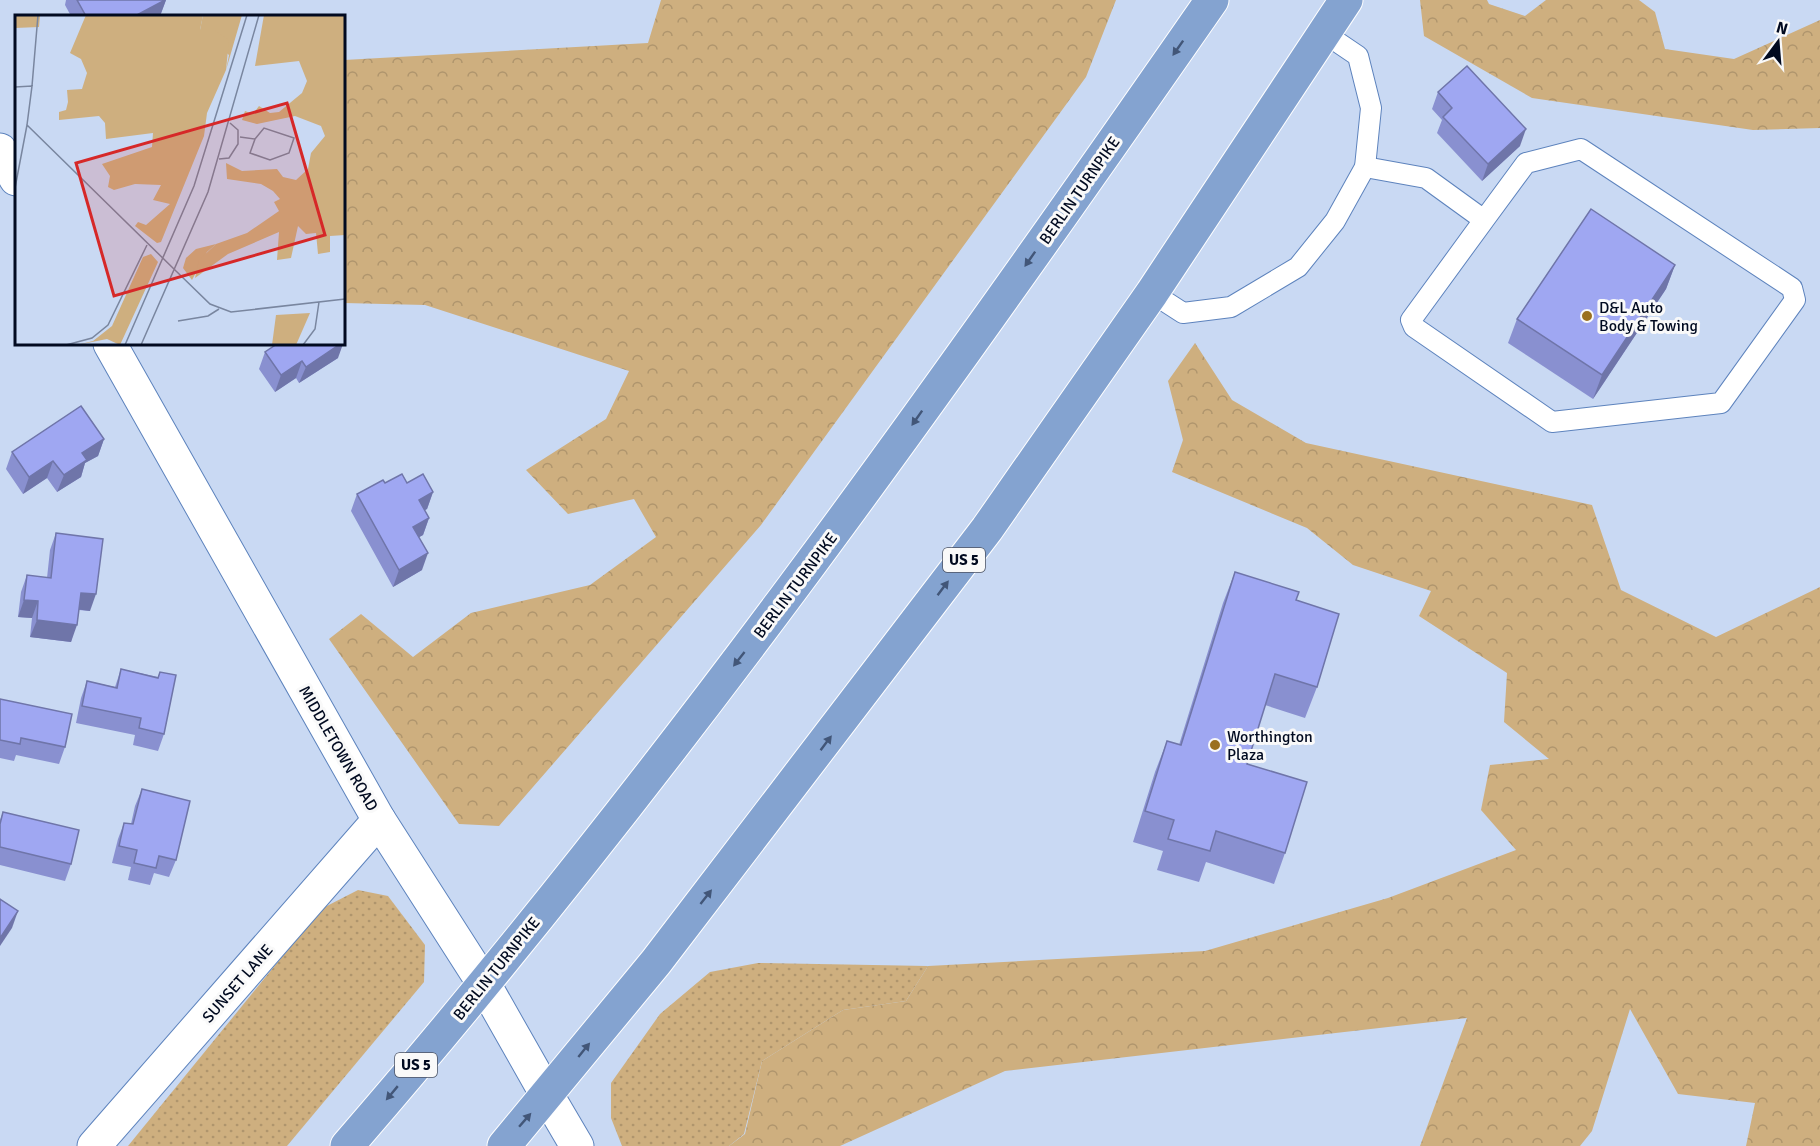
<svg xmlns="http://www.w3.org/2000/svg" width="1820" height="1146" viewBox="0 0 1820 1146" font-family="Signika,sans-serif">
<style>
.grass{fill:url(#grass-dots)}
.forest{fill:url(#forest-crowns)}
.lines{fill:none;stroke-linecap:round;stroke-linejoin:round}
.service-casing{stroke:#5d83bd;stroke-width:22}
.minor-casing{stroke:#5d83bd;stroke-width:35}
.tertiary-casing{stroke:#5d83bd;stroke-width:35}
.secondary-casing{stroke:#5d83bd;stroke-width:35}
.trunk-casing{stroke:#fff;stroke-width:35}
.service{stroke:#fff;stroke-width:20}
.minor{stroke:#fff;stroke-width:33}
.tertiary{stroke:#fff;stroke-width:33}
.secondary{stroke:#fff;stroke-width:33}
.trunk{stroke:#84a3d0;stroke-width:33}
.wall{fill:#8990d0}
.shaded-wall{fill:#6f75a9}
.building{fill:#9fa7f2;stroke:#6f75a9;stroke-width:1.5}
.oneway{fill:#425678}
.poi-dot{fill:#9b701f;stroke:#f9f9f9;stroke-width:2}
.labels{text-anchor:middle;stroke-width:6;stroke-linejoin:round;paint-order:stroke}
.shield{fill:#f9f9f9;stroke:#4b5261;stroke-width:1.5}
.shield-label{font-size:15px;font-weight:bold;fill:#010a20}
.street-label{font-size:16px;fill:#010a20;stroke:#f9f9f9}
.poi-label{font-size:16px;fill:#010a20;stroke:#f9f9f9;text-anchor:start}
.inset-road{fill:none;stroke:#79869f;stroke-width:1.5}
.view{fill:#d62828;fill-opacity:0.15;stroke:#d62828;stroke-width:3}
.inset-edge{fill:none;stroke:#010a20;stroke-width:3}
</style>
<defs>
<pattern id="grass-dots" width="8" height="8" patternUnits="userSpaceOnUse" patternTransform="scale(1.5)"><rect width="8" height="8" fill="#ceaf7f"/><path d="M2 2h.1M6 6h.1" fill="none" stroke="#af956d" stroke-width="1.8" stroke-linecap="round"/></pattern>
<pattern id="forest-crowns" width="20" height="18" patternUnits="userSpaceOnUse" patternTransform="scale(1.5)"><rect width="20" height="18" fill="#ceaf7f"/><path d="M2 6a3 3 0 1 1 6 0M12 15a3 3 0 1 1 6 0" fill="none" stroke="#af956d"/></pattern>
</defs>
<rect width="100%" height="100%" fill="#c9d9f3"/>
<g class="grass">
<path d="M358 890 388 896 425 945 424 982 287 1146H128L321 909Z"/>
<path d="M758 963 928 966 906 1001 843 1010 762 1061 744 1134 729 1146H622L611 1118V1083L660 1014 710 972Z"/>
</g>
<g class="forest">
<path d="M661 0H1116L1086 77 761 525 499 826 459 824 329 639 361 614 413 657 471 613 590 585 656 537 634 499 568 514 526 470 606 419 629 371 425 305 344 303V60L648 43Z"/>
<path d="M1420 0H1487L1489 4 1525 16 1546 0H1639L1655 12 1665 49 1734 59 1820 20V128L1753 130 1532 98 1424 36Z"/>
<path d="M1195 343 1232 400 1306 443 1592 505 1621 590 1716 637 1820 587V1146H1746L1755 1103 1678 1094 1630 1009 1592 1131 1580 1146H1420L1467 1018 1005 1071 840 1146H729L745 1134 762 1061 843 1010 906 1001 928 966 1205 951 1388 898 1516 850 1481 810 1490 765 1549 759 1504 722 1507 673 1419 616 1431 591 1353 565 1307 528 1172 472 1183 440 1168 381Z"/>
</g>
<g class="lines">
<defs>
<g id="service">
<path d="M1365 167 1426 178 1484 220 1411 320 1414 327 1552 422 1721 403 1795 300 1792 288 1581 149 1526 163 1484 220"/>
<path d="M1152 293 1183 313 1231 307 1298 267 1335 221 1365 167 1371 108 1358 56 1324 33"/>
</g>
<path id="minor" d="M94 1146 379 820"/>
<path id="tertiary" d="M547 1095 577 1146"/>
<g id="secondary">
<path d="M0 150 16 179"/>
<path d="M110 344 379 820 484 984 547 1095"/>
</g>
<g id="trunk">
<path d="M347 1146C661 784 939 393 1212 0"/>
<path d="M504 1146 656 962 987 529 1152 293 1346 0"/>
</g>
</defs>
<use href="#service" class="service-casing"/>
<use href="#minor" class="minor-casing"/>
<use href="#tertiary" class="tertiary-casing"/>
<use href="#secondary" class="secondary-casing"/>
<use href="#trunk" class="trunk-casing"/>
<use href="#service" class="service"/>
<use href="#minor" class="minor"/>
<use href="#tertiary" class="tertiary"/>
<use href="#secondary" class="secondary"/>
<use href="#trunk" class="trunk"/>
</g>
<g class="wall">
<path d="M66 0H166L160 16H71L65 5Z"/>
<path d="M1438 92 1520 146 1482 181 1437 133 1442 120 1432 109Z"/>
<path d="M1675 265 1666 289 1593 399 1508 343 1517 319Z"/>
<path d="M265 352 338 358 299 383 296 378 275 392 259 369Z"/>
<path d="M104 439 98 456 85 463 81 477 57 492 47 478 23 494 6 469 12 452Z"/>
<path d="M385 483H407L433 492 427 509 424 510 429 518 423 535 419 537 422 570 393 587 351 511 357 494Z"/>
<path d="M56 533 90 611 79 610 71 642 30 637 32 618 18 617 21 592 27 575 47 578 50 550Z"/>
<path d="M1235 572 1296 600 1317 687 1305 718 1265 705 1247 764 1285 853 1274 884 1206 862 1199 882 1157 870 1163 851 1133 842 1155 772 1167 741 1179 745 1223 603Z"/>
<path d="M121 669 158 677 160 672 164 734 158 751 133 745 135 735 76 723 81 698 87 681 115 687Z"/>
<path d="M0 699 65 747 59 764 16 755 14 761 0 758Z"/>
<path d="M142 789 176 860 169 877 154 873 150 885 128 880 131 867 112 863 118 839 124 823 131 824 135 806Z"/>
<path d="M3 812 71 864 65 881 0 865V820Z"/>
</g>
<g class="shaded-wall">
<path d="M165 0H166L160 16H135Z"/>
<path d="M1526 129 1520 146 1482 181 1488 164Z"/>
<path d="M1675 265 1666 289 1593 399 1602 375Z"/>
<path d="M340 344H343L338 358 299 383 306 367Z"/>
<path d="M302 361 296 378 275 392 281 375Z"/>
<path d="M104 439 98 456 85 463 81 477 57 492 64 475 82 453Z"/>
<path d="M53 461 47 478 23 494 29 477Z"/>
<path d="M433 492 427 509 413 517 419 500Z"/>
<path d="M429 518 423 535 407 544 413 527Z"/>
<path d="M428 553 422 570 393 587 399 570Z"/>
<path d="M81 593 96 594 90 611 75 609Z"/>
<path d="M24 600 38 601 32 618 18 617Z"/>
<path d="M37 620 77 625 71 642 30 637Z"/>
<path d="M18 911 12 928 0 946V938Z"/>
</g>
<g class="building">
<path d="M77 0H165L135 16H86Z"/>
<path d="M1467 66 1526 129 1488 164 1443 117 1452 108 1438 92Z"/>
<path d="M1591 209 1675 265 1602 375 1517 319Z"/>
<path d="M277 344H340L306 367 302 361 281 375 265 352Z"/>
<path d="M81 406 104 439 82 453 87 460 64 475 53 461 29 477 12 452Z"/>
<path d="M402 474 407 483 423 474 433 492 419 500 429 518 413 527 428 553 399 570 357 494 383 480 385 483Z"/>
<path d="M56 533 103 539 96 594 81 593 77 625 37 620 38 601 24 600 27 575 51 578Z"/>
<path d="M1235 572 1299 592 1296 600 1339 614 1317 687 1275 674 1247 764 1307 782 1285 853 1216 831 1210 851 1168 839 1174 820 1145 811 1167 741 1181 745Z"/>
<path d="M121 669 158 678 160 672 176 675 164 734 139 728 141 718 82 706 87 681 117 688Z"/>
<path d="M0 699 72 714 65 747 21 738 20 744 0 740Z"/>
<path d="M142 789 190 801 176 860 159 856 156 868 134 863 137 850 119 846 124 823 133 824Z"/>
<path d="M3 812 79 830 71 864 0 847V824Z"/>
<path d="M0 899 18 911 0 938Z"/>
</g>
<defs><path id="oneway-solid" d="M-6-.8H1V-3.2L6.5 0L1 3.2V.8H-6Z" transform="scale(1.5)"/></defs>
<g class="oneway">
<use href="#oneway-solid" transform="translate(1178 48) rotate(125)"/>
<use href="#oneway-solid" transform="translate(1030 259) rotate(125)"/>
<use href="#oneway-solid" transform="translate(917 418) rotate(125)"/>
<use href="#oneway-solid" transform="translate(943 588) rotate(-53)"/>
<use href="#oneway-solid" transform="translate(739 659) rotate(128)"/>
<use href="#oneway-solid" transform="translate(826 743) rotate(-53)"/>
<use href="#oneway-solid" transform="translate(706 897) rotate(-52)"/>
<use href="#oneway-solid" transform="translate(584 1050) rotate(-51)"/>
<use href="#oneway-solid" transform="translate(392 1093) rotate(130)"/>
<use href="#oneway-solid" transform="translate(525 1120) rotate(-49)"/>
</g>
<g class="poi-dot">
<circle cx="1587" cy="316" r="6"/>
<circle cx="1215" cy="745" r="6"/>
</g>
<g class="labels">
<g class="shield">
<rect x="943" y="548" width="42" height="24" rx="4.5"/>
<rect x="395" y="1053" width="42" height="24" rx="4.5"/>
</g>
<g class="shield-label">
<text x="964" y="565">US 5</text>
<text x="416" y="1070">US 5</text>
</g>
<g class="street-label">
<text transform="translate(1079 190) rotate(-55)" y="6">BERLIN TURNPIKE</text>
<text transform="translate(795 585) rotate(-53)" y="6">BERLIN TURNPIKE</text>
<text transform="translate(339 748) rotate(60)" y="6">MIDDLETOWN ROAD</text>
<text transform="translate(496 968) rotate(-51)" y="6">BERLIN TURNPIKE</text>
<text transform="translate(237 983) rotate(-49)" y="6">SUNSET LANE</text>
</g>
<g class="poi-label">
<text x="1599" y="313">D&amp;L Auto<tspan x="1599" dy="18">Body &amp; Towing</tspan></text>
<text x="1227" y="742">Worthington<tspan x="1227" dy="18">Plaza</tspan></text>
</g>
</g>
<g transform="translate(15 15)">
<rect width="330" height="330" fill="#c9d9f3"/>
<path d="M188 0H227L211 55 214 40 185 15ZM201 229 192 237 177 265 168 253 171 243 181 234ZM136 239 143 247 105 330 92 324 62 330 78 326 97 311 128 242Z" fill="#ceaf7f"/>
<path d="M71 0H188L185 15H199L214 25 211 55 192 98 189 121 146 227 142 228 120 211 123 207 131 210 155 189 138 185 146 170 120 169 99 175 93 172 95 161 87 149 137 132 138 118 91 124 90 108 84 101 44 105V97L51 95 53 87 52 75 67 74 72 58 66 44 55 38ZM249 0H330V220L315 221V237L303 239 301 218 291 219 283 211 276 243 262 245 264 217 213 239 180 263 184 245 201 229 232 218 264 196 259 187 265 184 258 176 246 169 212 164 211 148 227 156 262 154 268 162 281 165 293 154 296 138 310 121 306 111 280 101 242 109 227 105 230 96 238 99 244 91 255 98 264 97 287 78 292 66 284 46 240 51ZM295 298 281 330H257L261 300Z" fill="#ceaf7f"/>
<path d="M0 0H25L24 12 0 13Z" fill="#ceaf7f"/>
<path class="inset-road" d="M17 71 23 0M0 72 17 71 12 110 161 256M225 122 240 124 235 138 255 145 274 138 279 123 249 113 240 124M204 144 214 143 223 129V115L215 108M0 173 12 110M161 256 195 289 216 297 330 284M163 306 193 301 204 294M51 330 77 323 93 310 132 230M110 330 179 171 232 0M126 330 193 177 244 0M288 330 300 314 304 287"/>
<path class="view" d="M272 88 310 220 99 281 61 148Z"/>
<rect width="330" height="330" class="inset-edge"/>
</g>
<g transform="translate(1778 42) rotate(16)" stroke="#f9f9f9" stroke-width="4.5" paint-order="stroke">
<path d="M0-4.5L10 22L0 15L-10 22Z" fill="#010a20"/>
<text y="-9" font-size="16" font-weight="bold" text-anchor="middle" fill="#010a20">N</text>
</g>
</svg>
